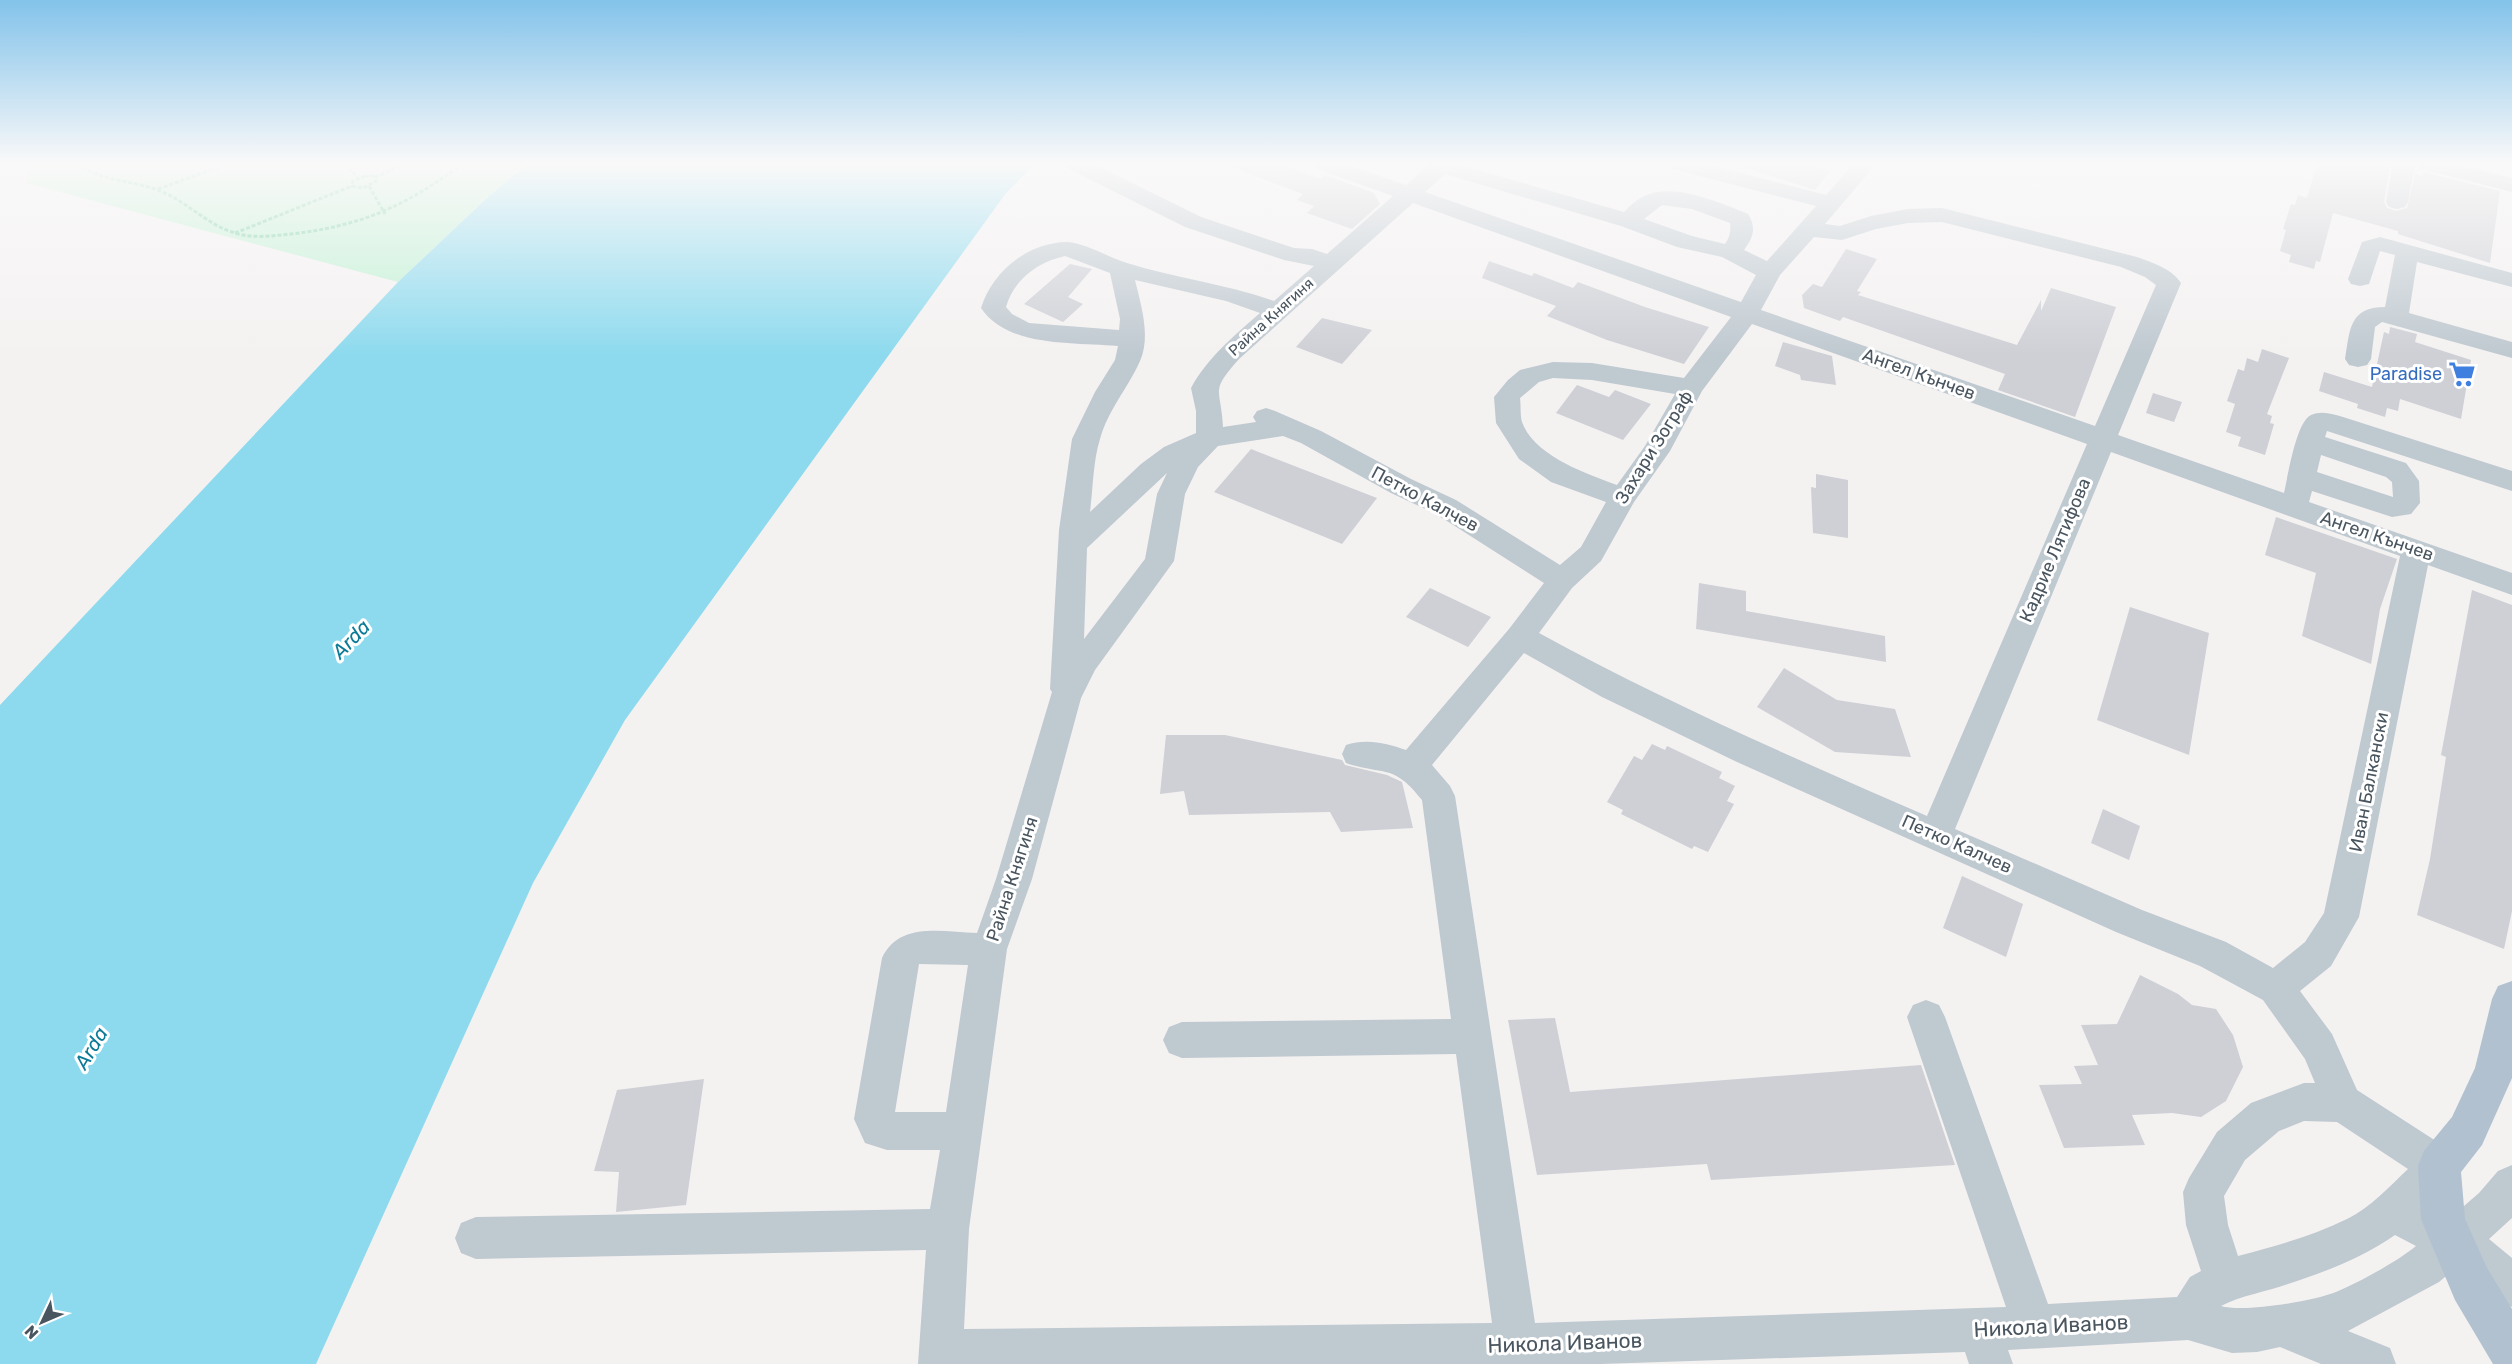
<svg xmlns="http://www.w3.org/2000/svg" width="2512" height="1364" viewBox="0 0 2512 1364" font-family="Rubik,sans-serif">
<style>
.green{fill:#c0f1d3}
.water{fill:#8ddaee}
.building{fill:#ced0d6}
.lines{fill:none;stroke-linecap:round;stroke-linejoin:round}
.path{stroke:#77cfa4;stroke-width:3;stroke-dasharray:4 2;stroke-linecap:butt}
.minor{fill:#bfc9d0;fill-rule:evenodd}
.major{fill:#b1c1d0;fill-rule:evenodd}
.labels{text-anchor:middle;stroke-width:6;stroke-linejoin:round;paint-order:stroke}
.far-street-label{font-size:15px;fill:#49555f;stroke:#fff}
.street-label{font-size:18px;fill:#49555f;stroke:#fff}
.shop-label{font-size:18px;fill:#366cbe;stroke:#fff;text-anchor:end}
.water-label{font-size:20px;font-style:italic;fill:#0b7b98;stroke:#fff}
.near-street-label{font-size:21px;fill:#49555f;stroke:#fff}
</style>
<rect width="100%" height="100%" fill="#f4f1f1"/>
<path class="green" d="M33 164H527L486 199 398 282 26 183Z"/>
<path class="water" d="M527 164H1035L1006 193 625 720 533 883 316 1364H0V705L398 282 486 199Z"/>
<g class="building">
<path d="M1229 164H1280L1320 179 1325 175 1374 193 1380 204 1352 229 1307 213 1314 206 1297 200 1303 194 1229 166Z"/>
<path d="M1744 164H1807L1830 171 1815 190 1743 167Z"/>
<path d="M2317 164H2376L2390 167 2384 202 2387 208 2396 211 2407 208 2415 174 2423 176V172L2500 191 2490 263 2398 234V231L2333 213 2320 262 2316 261 2314 269 2289 262 2291 255 2280 251 2286 230 2283 229 2291 204 2295 205 2298 195 2307 198Z"/>
<path d="M1846 249 1877 259 1857 291 1861 292 1858 295 2017 345 2041 300V311L2051 288 2116 307 2075 417 1998 390 2005 374 1843 317 1840 321 1804 308 1802 295 1813 284 1822 287Z"/>
<path d="M1489 261 1532 276 1534 273 1573 288 1578 282 1645 307 1709 327 1684 364 1607 340 1547 316 1556 306 1482 278Z"/>
<path d="M1070 264 1092 269 1068 297 1083 304 1063 322 1024 304Z"/>
<path d="M1322 318 1372 330 1342 364 1296 347Z"/>
<path d="M2390 327 2417 334 2415 342 2471 360 2461 419 2400 399 2398 411 2387 408 2385 417 2357 408 2358 404 2319 391 2324 372 2372 387 2384 332 2389 334Z"/>
<path d="M1783 342 1832 356 1836 385 1801 380 1800 375 1775 366Z"/>
<path d="M2262 349 2289 358 2267 414 2272 416 2270 423 2274 424 2265 455 2238 446 2241 437 2226 432 2235 404 2227 401 2238 369 2244 371 2247 358 2258 362Z"/>
<path d="M1577 385 1609 397 1615 390 1651 404 1623 440 1556 413Z"/>
<path d="M2153 393 2182 402 2174 422 2146 413Z"/>
<path d="M1251 449 1377 498 1342 544 1214 492Z"/>
<path d="M1816 474 1848 480V538L1813 533 1811 487 1816 488Z"/>
<path d="M2276 517 2397 559 2380 609 2371 664 2302 636 2316 573 2265 555Z"/>
<path d="M1699 583 1746 591V611L1885 636 1886 662 1696 629Z"/>
<path d="M1430 588 1491 617 1468 647 1406 617Z"/>
<path d="M2472 590 2512 605V911L2504 949 2417 915 2430 859 2446 757 2441 755Z"/>
<path d="M2130 607 2209 633 2189 755 2097 720Z"/>
<path d="M1784 668 1837 700 1895 709 1911 757 1835 752 1757 707Z"/>
<path d="M1166 735H1225L1342 760 1345 765 1387 775 1402 782 1413 828 1341 832 1330 812 1189 815 1184 791 1160 794Z"/>
<path d="M1652 744 1665 750 1667 746 1722 772 1719 778 1735 786 1727 801 1734 804 1708 852 1694 846 1692 849 1621 814 1623 810 1607 802 1634 756 1642 760Z"/>
<path d="M2103 809 2140 826 2129 860 2091 843Z"/>
<path d="M1962 876 2023 904 2006 957 1943 928Z"/>
<path d="M2140 975 2178 994 2192 1005 2216 1009 2233 1035 2243 1067 2226 1101 2201 1117 2172 1113 2132 1115 2145 1145 2064 1148 2039 1085 2082 1084 2074 1066 2098 1065 2081 1025 2117 1024Z"/>
<path d="M1555 1018 1570 1092 1921 1065 1955 1165 1711 1180 1707 1164 1537 1175 1508 1020Z"/>
<path d="M704 1079 686 1205 616 1212 619 1172 594 1171 617 1090Z"/>
</g>
<g class="lines">
<g class="path">
<path d="M78 164C101 182 134 180 160 191 186 201 205 223 232 232 250 239 271 236 291 234 361 226 406 206 462 164"/>
<path d="M344 164 358 178"/>
<path d="M365 176H373L376 181 363 188 352 186 353 181Z"/>
<path d="M375 177 405 164"/>
<path d="M369 186 385 214"/>
<path d="M158 189 227 164"/>
<path d="M235 233 352 186"/>
</g>
<g class="minor">
<path d="M1066 164H1094L1201 217 1294 248 1312 249 1327 254 1393 196 1317 169 1314 164H1345L1406 185 1430 164H1457L1624 212C1631 205 1638 198 1647 195 1674 183 1722 203 1748 214 1757 228 1753 238 1744 250L1767 261 1816 206 1673 169 1670 164H1706L1826 195 1853 164H1876L1825 224 1840 226 1871 216 1908 209 1942 208 2137 257C2153 263 2171 268 2181 283L2118 435 2284 493C2288 476 2296 422 2311 415 2322 410 2333 414 2343 417L2512 471V491L2327 431 2325 437 2406 463 2419 481 2420 503 2411 514 2392 517 2312 491 2309 502 2512 573V595L2428 565 2359 917 2331 966 2300 991 2332 1034 2357 1090 2453 1152 2459 1166 2453 1180 2427 1207 2449 1219 2479 1193 2498 1171 2512 1165V1218L2489 1239 2512 1258V1307C2490 1298 2477 1278 2457 1267L2439 1282 2348 1331 2390 1348 2396 1364H2321L2280 1347 2257 1352 2232 1353 2188 1340 2008 1350 2013 1364H1969L1965 1352 1601 1364H918L926 1250 476 1259 461 1253 455 1238 461 1223 476 1217 930 1209 940 1150H887L865 1143 854 1119 882 958C899 921 943 932 977 933L996 879 1052 692 1050 689 1059 530 1072 439 1095 392 1115 360 1118 346C1074 342 1008 348 981 308 992 272 1027 243 1066 242 1083 242 1110 258 1127 263 1175 278 1226 284 1274 301L1314 266 1284 260 1185 227 1069 169ZM1445 174 1621 226 1677 247 1722 257 1756 275 1741 302 1425 192ZM1413 203 1731 317 1684 378 1592 363 1553 362 1520 370 1508 380 1494 397 1496 423 1519 459 1551 482 1606 502 1581 547 1560 565 1456 500 1411 479 1321 431 1275 411 1266 408 1257 411 1253 417 1256 422 1223 427C1221 387 1209 393 1239 359ZM1662 205 1692 209 1730 223C1731 231 1730 237 1725 244L1692 236 1644 219ZM1942 222 2121 267 2145 277 2156 285 2095 426 1761 310 1780 275 1814 237 1842 240 1876 229 1908 223ZM1065 256 1110 273 1120 319 1119 330 1029 323 1012 314 1006 307C1014 279 1038 262 1065 256ZM1135 280 1226 301 1260 313C1234 336 1208 357 1191 388L1196 411V433L1164 447 1141 464 1090 512C1093 488 1093 461 1100 439 1108 410 1128 388 1140 361 1151 336 1141 305 1135 280ZM1752 324 2087 444 1927 816C1796 759 1665 702 1539 633L1572 588 1601 561 1634 502 1670 451 1702 391ZM1553 378 1592 380 1675 394 1645 446 1617 485C1587 474 1534 456 1522 422 1520 415 1521 405 1520 398L1539 382ZM1283 436 1301 443 1391 493 1436 514 1544 583 1509 629 1406 750C1387 743 1366 738 1346 745L1342 754 1346 763C1385 776 1393 763 1422 800L1451 1019 1182 1022 1169 1027 1163 1040 1169 1053 1182 1058 1456 1054 1492 1323 964 1329 969 1229 1007 949 1032 879 1081 698 1095 670 1174 561 1185 494 1198 467 1218 446ZM2111 452 2400 556 2324 913 2305 942 2273 968 2226 942 2142 910 1955 829ZM2321 455 2386 477 2392 482 2393 497 2317 472ZM1167 473 1157 494 1145 559 1084 639 1087 548ZM1524 653 1602 697 1737 762 2116 932 2200 966 2263 1000 2305 1059 2315 1083H2304L2251 1103 2217 1132 2189 1178 2183 1192 2186 1225 2201 1271 2190 1277 2177 1297 2048 1304 1945 1017 1939 1005 1926 1000 1913 1005 1907 1017 2006 1307 1535 1323 1455 796 1450 786 1432 765ZM919 964 968 965 946 1112H895ZM2304 1121 2337 1122 2408 1169C2389 1187 2371 1207 2347 1219 2313 1236 2275 1246 2238 1256L2228 1225 2224 1196 2245 1160 2279 1131ZM2395 1235 2416 1246C2398 1261 2358 1283 2336 1292 2314 1301 2243 1313 2221 1306 2242 1295 2266 1292 2288 1284 2325 1272 2364 1257 2395 1235Z"/>
<path d="M2393 164H2415L2408 202 2405 207 2397 209 2389 207 2386 202Z"/>
<path d="M2418 164H2454L2512 178V192L2421 169Z"/>
<path d="M2380 237 2512 273V287L2417 262 2409 313 2512 342V358L2382 322 2375 327 2371 359 2367 365 2358 367 2349 365 2345 359C2350 330 2349 307 2385 307L2395 255 2380 251 2369 284 2360 286 2351 284 2348 279 2362 242Z"/>
</g>
<path class="major" d="M2512 981V1078L2482 1145 2461 1172 2465 1219 2487 1268 2512 1309V1364H2493L2455 1300 2421 1219 2418 1166 2424 1151 2452 1117 2475 1068 2492 999 2498 986Z"/>
</g>
<linearGradient id="sky" x2="0" y2="1"><stop stop-color="#83c3ea"/><stop offset="0.46" stop-color="#faf9f9"/><stop offset="1" stop-color="#faf9f9" stop-opacity="0"/></linearGradient>
<rect width="2512" height="355" fill="url(#sky)"/>
<defs>
<symbol id="supermarket-bare" viewBox="-9 -9 18 18"><path d="M-6-5.5h2.5l.6 2H6L4.5 2H-2.5L-4.4-4H-6ZM-1.5 3.2a1.3 1.3 0 1 0 .1 0ZM3 3.2a1.3 1.3 0 1 0 .1 0Z" fill="#3f7fe0" stroke="#fff" stroke-width="2.5" paint-order="stroke"/></symbol>
</defs>
<g fill-rule="evenodd">
<use href="#supermarket-bare" x="2443" y="355" width="38" height="38"/>
</g>
<g class="labels">
<g class="far-street-label">
<text transform="translate(1271 317) rotate(-42)" y="5">Райна Княгиня</text>
</g>
<g class="street-label">
<text transform="translate(1919 374) rotate(20)" y="6">Ангел Кънчев</text>
<text transform="translate(1654 447) rotate(-58)" y="6">Захари Зограф</text>
<text transform="translate(1425 499) rotate(28)" y="6">Петко Калчев</text>
<text transform="translate(2377 536) rotate(19)" y="6">Ангел Кънчев</text>
<text transform="translate(2055 550) rotate(-67)" y="6">Кадрие Лятифова</text>
<text transform="translate(2369 782) rotate(-79)" y="6">Иван Балкански</text>
<text transform="translate(1957 844) rotate(24)" y="6">Петко Калчев</text>
<text transform="translate(1012 879) rotate(-72)" y="6">Райна Княгиня</text>
</g>
<g class="shop-label">
<text x="2442" y="380">Paradise</text>
</g>
<g class="water-label">
<text transform="translate(351 639) rotate(-46)" y="7">Arda</text>
<text transform="translate(91 1048) rotate(-59)" y="7">Arda</text>
</g>
<g class="near-street-label">
<text transform="translate(2051 1326) rotate(-3)" y="7">Никола Иванов</text>
<text transform="translate(1565 1343) rotate(-2)" y="7">Никола Иванов</text>
</g>
</g>
<g transform="translate(42 1322) rotate(226)" stroke="#ffffff" stroke-width="4.5" paint-order="stroke">
<path d="M0-4.5L10 22L0 15L-10 22Z" fill="#49555f"/>
<text y="-9" font-size="16" font-weight="bold" text-anchor="middle" fill="#49555f">N</text>
</g>
</svg>
